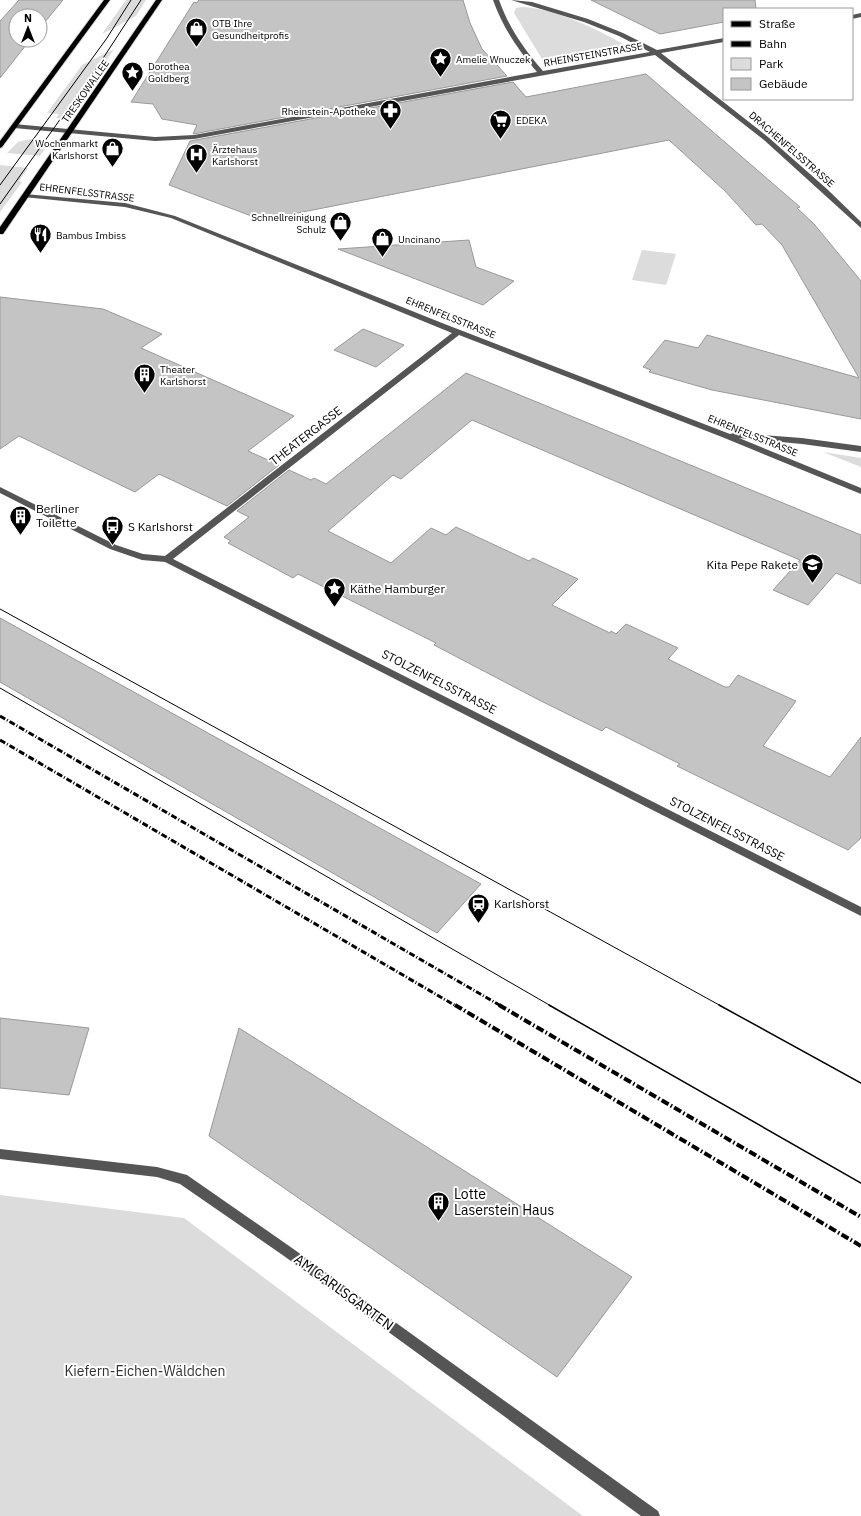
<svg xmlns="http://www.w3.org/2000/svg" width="861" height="1516" viewBox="0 0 861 1516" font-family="'IBM Plex Sans',sans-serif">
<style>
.green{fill:#dcdcdc}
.building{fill:#c4c4c4;stroke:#999}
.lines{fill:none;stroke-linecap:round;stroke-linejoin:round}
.major-casing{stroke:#dbdbdb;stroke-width:2}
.minor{fill:#555;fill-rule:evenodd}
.major{fill:#000;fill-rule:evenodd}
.tram-far1{stroke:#000;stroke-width:1}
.tram{stroke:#000;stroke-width:1.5}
.rail-far1{stroke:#000;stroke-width:3;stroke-dasharray:6 2 1 2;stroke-linecap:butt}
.rail{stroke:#000;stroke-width:4;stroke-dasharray:8 2.5 1.5 2.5;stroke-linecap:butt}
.labels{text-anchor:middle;stroke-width:4;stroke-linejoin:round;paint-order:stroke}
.far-poi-label{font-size:10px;fill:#000;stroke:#fff;text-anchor:start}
.far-street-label{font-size:10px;fill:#000;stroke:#fff}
.street-label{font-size:12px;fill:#000;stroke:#fff}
.poi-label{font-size:12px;fill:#000;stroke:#fff;text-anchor:start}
.near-poi-label{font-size:14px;fill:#000;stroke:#fff;text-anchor:start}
.near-street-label{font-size:14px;fill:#000;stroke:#fff}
.near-park-label{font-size:14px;fill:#333;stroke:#fff}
</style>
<rect width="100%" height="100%" fill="#fff"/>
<g class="green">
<path d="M126 0H146L136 16 102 34Z"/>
<path d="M523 7C557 9 596 29 625 45L542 59 514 13 516 8Z"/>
<path d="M114 49 65 119 56 118 59 114 47 113 82 65Z"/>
<path d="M30 139 50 142 40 156 7 153 18 142Z"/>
<path d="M0 165 28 168 19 181 22 182 0 212Z"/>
<path d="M642 250 676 254 666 285 632 280Z"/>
<path d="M823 452 861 458V467Z"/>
<path d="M0 1195 184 1218 583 1516H0Z"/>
</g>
<g class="building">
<path d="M19 0H63L40 28V16H16V40H30L0 78V21Z"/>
<path d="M199 0H463L470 23 482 49 507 76 193 134 197 125 162 119 153 104 131 102 194 2 197 3Z"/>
<path d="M591 0H755L756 9H724V22L660 34Z"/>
<path d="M646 74 800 207 797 208 814 224 861 281V419L712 390 649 372 651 370 643 367 665 340 698 348 707 335 859 378 782 245 762 224 756 225 725 191 669 140 262 220 169 185 190 141 513 82 526 97Z"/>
<path d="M469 240 476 267 514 281 483 305 338 249Z"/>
<path d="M0 297 103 309 162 334 141 348 294 416 248 451 279 465 227 506 159 474 135 492 19 436 0 449Z"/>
<path d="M363 329 404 345 376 367 334 350Z"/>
<path d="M466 373 861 535V584L836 573 808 605 773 590 800 560 472 420 401 479 393 475 328 531 391 563 431 528 446 535 456 527 529 561 533 558 578 579 552 605 610 633 611 631 616 634 626 624 678 648 668 659 725 687H729L738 675 796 701 763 746 830 777 861 737V838L848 850 677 766 680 764 606 727 602 731 541 701 434 645 436 643 298 574 293 578 228 543 231 541 224 537 249 517 237 511 289 470 311 480 314 478 326 484Z"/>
<path d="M0 618 481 884 437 933 0 682Z"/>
<path d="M0 1018 89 1028 69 1095 0 1088Z"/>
<path d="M239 1028 632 1277 557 1377 209 1136Z"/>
</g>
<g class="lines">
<defs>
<g id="major">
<path d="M104 0H110L2 147 0 148V141Z"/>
<path d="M156 0H162L3 234H0V227Z"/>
</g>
</defs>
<use href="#major" class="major-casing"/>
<g class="minor">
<path d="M493 0H499C509 28 524 49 543 71L650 52 619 36 584 22 511 0 532 2 588 19 623 33 657 50 724 38V42L661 53 768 137 827 189 861 222V228L764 140 655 55 194 139 155 141 14 128 11 126 14 124 155 137 194 135 537 72C518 50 503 28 493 0Z"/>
<path d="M861 13V17L852 19V15Z"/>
<path d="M25 194 125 203 175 216 442 323 730 434 734 433 802 438 861 446V452L802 444 739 438 861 488V494L722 437 459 335 173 559 861 907V916L165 562 142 560 110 549 0 493V487L116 545 143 554 165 556 452 333 171 218 125 207 23 197 22 196Z"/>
<path d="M0 1149 157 1167 187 1175 292 1248 658 1511 660 1516H641L284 1256 180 1184 157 1177 0 1159Z"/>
</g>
<use href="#major" class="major"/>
<g class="tram-far1">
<path d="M0 185 107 38 131 0"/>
<path d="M0 204 98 66 141 0"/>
<path d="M0 609 721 1006"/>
<path d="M0 688 551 1006"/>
</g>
<g class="tram">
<path d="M549 1005 861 1183"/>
<path d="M719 1005 861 1083"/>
</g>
<g class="rail-far1">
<path d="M0 716 501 1006"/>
<path d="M0 740 456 1006"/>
</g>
<g class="rail">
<path d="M455 1005 861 1246"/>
<path d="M499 1005 861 1217"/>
</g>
</g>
<defs>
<symbol id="shop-pin" viewBox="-11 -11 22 30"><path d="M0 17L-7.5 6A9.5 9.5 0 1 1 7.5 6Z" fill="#000" stroke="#fff"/><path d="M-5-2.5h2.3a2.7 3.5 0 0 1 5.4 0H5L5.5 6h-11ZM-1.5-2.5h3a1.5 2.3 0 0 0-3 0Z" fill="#fff"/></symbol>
<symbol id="sight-pin" viewBox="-11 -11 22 30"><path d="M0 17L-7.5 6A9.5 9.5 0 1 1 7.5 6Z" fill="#000" stroke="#fff"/><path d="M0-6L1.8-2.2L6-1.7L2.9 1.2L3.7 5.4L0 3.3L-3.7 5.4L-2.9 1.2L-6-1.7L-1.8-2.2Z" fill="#fff"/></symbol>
<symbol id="pharmacy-pin" viewBox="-11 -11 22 30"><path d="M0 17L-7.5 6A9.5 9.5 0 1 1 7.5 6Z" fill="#000" stroke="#fff"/><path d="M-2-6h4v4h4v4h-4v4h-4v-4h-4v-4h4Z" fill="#fff"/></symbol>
<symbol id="supermarket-pin" viewBox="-11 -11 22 30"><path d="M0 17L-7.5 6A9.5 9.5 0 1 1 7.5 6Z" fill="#000" stroke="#fff"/><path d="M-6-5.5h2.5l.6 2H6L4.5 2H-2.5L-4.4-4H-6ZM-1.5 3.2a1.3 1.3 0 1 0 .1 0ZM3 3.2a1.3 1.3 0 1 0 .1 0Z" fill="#fff"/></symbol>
<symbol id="hospital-pin" viewBox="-11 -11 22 30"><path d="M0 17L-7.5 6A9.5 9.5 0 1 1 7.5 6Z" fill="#000" stroke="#fff"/><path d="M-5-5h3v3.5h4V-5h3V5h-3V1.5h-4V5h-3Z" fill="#fff"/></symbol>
<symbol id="restaurant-pin" viewBox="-11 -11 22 30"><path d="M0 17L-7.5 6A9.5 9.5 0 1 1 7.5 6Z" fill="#000" stroke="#fff"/><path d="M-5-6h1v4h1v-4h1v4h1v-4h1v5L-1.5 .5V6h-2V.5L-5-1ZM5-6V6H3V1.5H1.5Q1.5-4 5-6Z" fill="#fff"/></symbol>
<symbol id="building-pin" viewBox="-11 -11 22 30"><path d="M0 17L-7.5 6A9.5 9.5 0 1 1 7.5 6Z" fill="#000" stroke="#fff"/><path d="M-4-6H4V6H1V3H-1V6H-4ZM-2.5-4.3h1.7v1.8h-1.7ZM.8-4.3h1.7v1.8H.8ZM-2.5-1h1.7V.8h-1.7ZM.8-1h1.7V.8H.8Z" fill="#fff"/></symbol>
<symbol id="bus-pin" viewBox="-11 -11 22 30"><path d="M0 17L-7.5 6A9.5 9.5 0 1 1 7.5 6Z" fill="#000" stroke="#fff"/><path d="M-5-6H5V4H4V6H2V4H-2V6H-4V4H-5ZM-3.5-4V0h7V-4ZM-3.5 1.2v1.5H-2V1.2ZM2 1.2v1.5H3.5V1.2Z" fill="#fff"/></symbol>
<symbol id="school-pin" viewBox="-11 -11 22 30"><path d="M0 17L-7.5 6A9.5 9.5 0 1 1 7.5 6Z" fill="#000" stroke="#fff"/><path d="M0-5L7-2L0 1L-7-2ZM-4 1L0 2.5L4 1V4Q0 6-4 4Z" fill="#fff"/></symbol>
<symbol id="station-pin" viewBox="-11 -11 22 30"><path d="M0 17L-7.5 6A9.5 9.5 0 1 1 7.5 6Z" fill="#000" stroke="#fff"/><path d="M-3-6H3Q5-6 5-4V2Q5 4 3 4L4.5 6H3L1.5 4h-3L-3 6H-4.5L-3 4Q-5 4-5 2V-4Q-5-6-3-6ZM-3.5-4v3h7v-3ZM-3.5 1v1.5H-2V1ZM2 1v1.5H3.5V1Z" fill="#fff"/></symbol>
</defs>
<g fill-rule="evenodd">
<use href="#shop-pin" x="184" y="16" width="25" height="34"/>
<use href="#sight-pin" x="428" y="46" width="25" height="34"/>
<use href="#sight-pin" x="120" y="60" width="25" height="34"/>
<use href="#pharmacy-pin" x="378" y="98" width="25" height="34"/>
<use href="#supermarket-pin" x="488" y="108" width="25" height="34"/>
<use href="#shop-pin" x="100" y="136" width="25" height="34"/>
<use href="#hospital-pin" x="184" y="142" width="25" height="34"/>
<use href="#shop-pin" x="328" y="210" width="25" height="34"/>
<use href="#restaurant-pin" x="28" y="222" width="25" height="34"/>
<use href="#shop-pin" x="370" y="226" width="25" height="34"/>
<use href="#building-pin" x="132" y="362" width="25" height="34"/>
<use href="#building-pin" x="8" y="504" width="25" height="34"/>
<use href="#bus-pin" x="100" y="514" width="25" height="34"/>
<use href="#school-pin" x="800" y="552" width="25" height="34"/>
<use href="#sight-pin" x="322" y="576" width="25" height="34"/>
<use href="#station-pin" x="466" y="892" width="25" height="34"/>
<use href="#building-pin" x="426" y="1190" width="25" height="34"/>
</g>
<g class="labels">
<g class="far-poi-label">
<text x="212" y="27">OTB Ihre<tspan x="212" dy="12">Gesundheitprofis</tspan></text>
<text x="456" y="63">Amelie Wnuczek</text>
<text x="148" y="70">Dorothea<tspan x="148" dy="12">Goldberg</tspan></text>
<text x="376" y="115" text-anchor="end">Rheinstein-Apotheke</text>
<text x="516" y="124">EDEKA</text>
<text x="98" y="147" text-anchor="end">Wochenmarkt<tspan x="98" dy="12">Karlshorst</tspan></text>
<text x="212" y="153">Ärztehaus<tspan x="212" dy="12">Karlshorst</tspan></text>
<text x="326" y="221" text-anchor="end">Schnellreinigung<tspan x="326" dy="12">Schulz</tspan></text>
<text x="56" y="239">Bambus Imbiss</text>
<text x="398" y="243">Uncinano</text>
<text x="160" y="373">Theater<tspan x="160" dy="12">Karlshorst</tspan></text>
</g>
<g class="far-street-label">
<text transform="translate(593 54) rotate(-10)" y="4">RHEINSTEINSTRASSE</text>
<text transform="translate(85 91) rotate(-55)" y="4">TRESKOWALLEE</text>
<text transform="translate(792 149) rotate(41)" y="4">DRACHENFELSSTRASSE</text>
<text transform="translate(87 192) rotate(7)" y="4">EHRENFELSSTRASSE</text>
<text transform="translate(451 317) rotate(22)" y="4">EHRENFELSSTRASSE</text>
<text transform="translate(753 435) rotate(22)" y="4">EHRENFELSSTRASSE</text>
</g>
<g class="street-label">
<text transform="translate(306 436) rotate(-38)" y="4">THEATERGASSE</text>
<text transform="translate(439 682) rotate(27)" y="4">STOLZENFELSSTRASSE</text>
<text transform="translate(727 829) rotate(27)" y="4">STOLZENFELSSTRASSE</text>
</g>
<g class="poi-label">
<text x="36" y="513">Berliner<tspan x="36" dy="14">Toilette</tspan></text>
<text x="128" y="531">S Karlshorst</text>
<text x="798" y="569" text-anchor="end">Kita Pepe Rakete</text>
<text x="350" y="593">Käthe Hamburger</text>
<text x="494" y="908">Karlshorst</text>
</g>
<g class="near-poi-label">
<text x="454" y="1199">Lotte<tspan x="454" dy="16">Laserstein Haus</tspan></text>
</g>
<g class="near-street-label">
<text transform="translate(344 1292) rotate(36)" y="5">AM CARLSGARTEN</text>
</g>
<g class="near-park-label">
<text x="145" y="1376">Kiefern-Eichen-Wäldchen</text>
</g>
</g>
<rect x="723" y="8" width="130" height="92" fill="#ffffff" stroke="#999999"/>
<rect x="731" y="21" width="20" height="6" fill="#000000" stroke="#999999"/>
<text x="759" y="28" font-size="12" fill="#000000">Straße</text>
<rect x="731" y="41" width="20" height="6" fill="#000000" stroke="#999999"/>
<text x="759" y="48" font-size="12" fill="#000000">Bahn</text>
<rect x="731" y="58" width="20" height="12" fill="#dcdcdc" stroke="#999999"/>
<text x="759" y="68" font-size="12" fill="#000000">Park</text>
<rect x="731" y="78" width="20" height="12" fill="#c4c4c4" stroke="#999999"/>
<text x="759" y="88" font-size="12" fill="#000000">Gebäude</text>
<g transform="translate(28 28)"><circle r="19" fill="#ffffff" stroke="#999999"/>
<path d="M0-3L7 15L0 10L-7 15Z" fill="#000000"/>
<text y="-6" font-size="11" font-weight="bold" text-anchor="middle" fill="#000000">N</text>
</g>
</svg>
